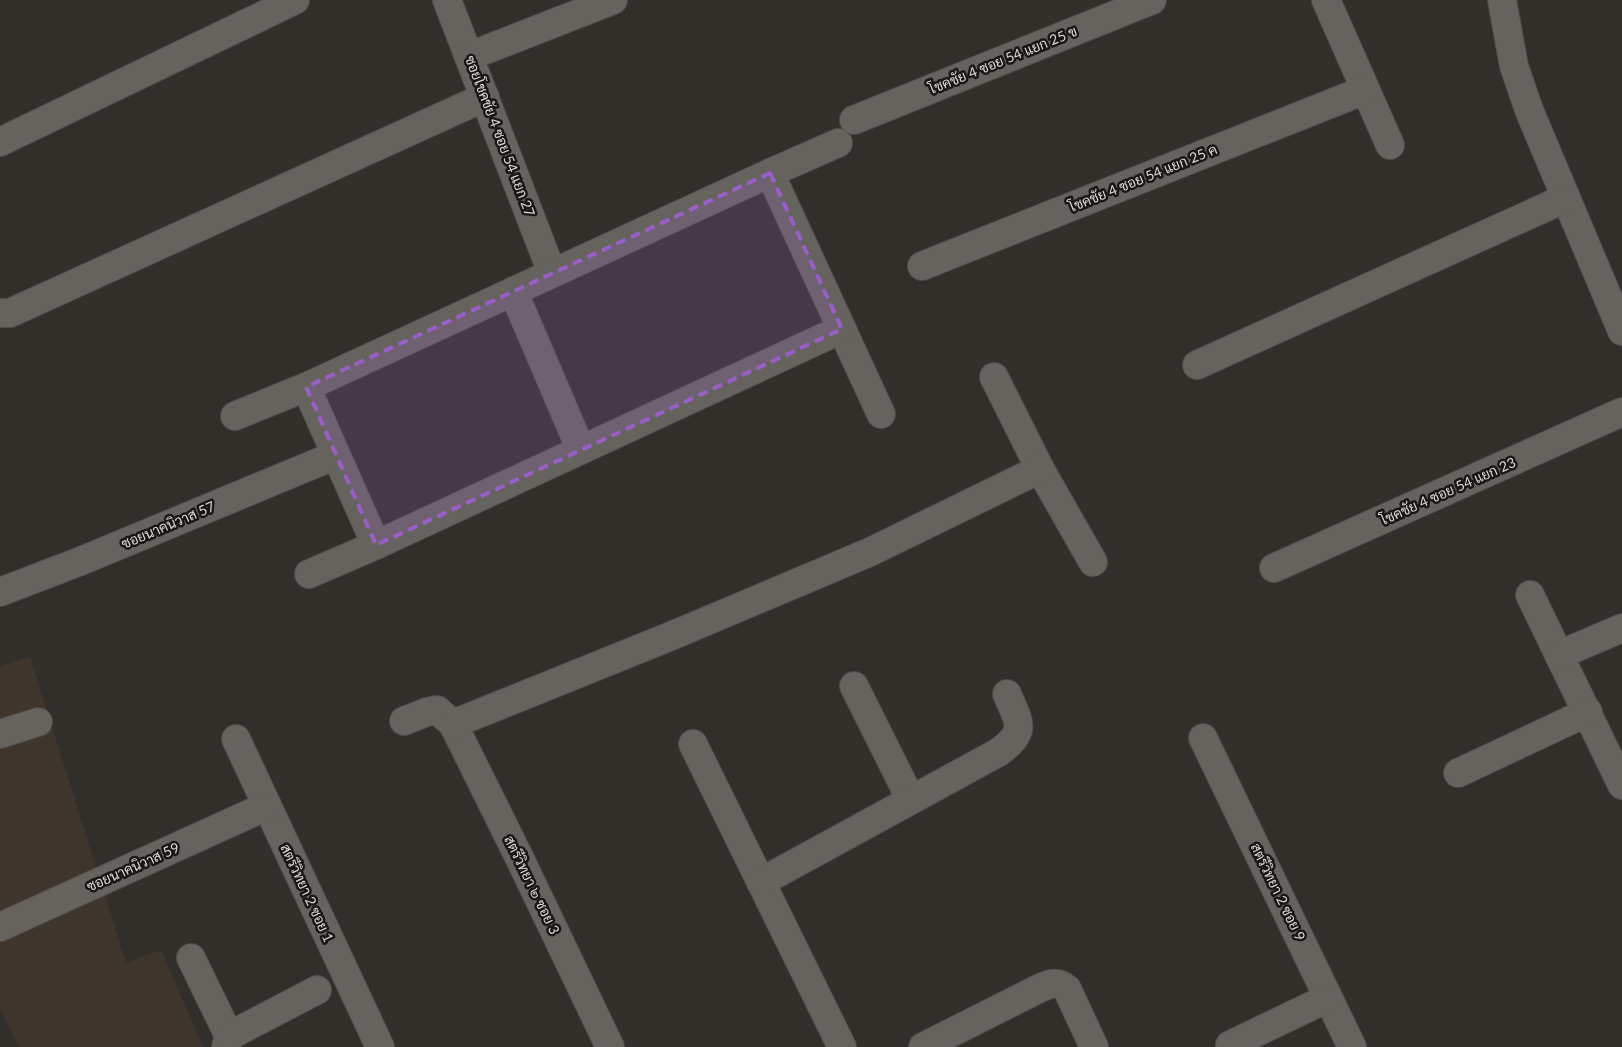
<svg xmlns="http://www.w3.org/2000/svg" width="1622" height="1047" viewBox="0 0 1622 1047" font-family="Lato,Sarabun,sans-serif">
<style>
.built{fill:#3e362d}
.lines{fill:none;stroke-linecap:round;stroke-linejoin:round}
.minor-casing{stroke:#504d49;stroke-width:30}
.minor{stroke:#66625d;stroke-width:28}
.marked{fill:#9860c6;fill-opacity:0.2;stroke:#9860c6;stroke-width:4;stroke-dasharray:10 6;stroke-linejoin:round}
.labels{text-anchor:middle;stroke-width:5;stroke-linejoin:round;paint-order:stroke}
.street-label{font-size:14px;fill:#dcdad7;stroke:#191715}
</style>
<rect width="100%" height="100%" fill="#322e2a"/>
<path class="built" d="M30 657 126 963 161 950 203 1047H19L0 1008V666Z"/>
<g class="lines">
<defs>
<g id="minor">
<path d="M447 0 552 273"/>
<path d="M1326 0 1390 145"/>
<path d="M1502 0 1514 66 1529 110 1622 331"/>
<path d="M470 56 613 0"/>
<path d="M854 120 1152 0"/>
<path d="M0 142 295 0"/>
<path d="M770 173 881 414"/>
<path d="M922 266 1365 90"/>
<path d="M513 291 581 450"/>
<path d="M0 313H10L485 97"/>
<path d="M1197 365 1566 198"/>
<path d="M994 377 1040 469 1093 562"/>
<path d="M306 387 376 545"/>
<path d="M235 416 306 387 770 173 838 143"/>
<path d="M1274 568 1622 412"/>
<path d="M309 574 376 545 842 329"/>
<path d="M0 592 81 561 336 455"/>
<path d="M1530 595 1622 785"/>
<path d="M1559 655 1622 628"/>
<path d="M854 686 911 800"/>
<path d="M404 721 427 712 437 710 453 724 519 857 610 1047"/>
<path d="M453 724 676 634 870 552 1040 469"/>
<path d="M0 734 38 722"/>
<path d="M1203 738 1352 1047"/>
<path d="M236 739 380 1047"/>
<path d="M693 744 842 1047"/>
<path d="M1458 773 1588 712"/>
<path d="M761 882 999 752C1028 730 1019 723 1007 694"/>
<path d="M0 927 267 806"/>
<path d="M191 958 229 1036 226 1047"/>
<path d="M229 1036 317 990"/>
<path d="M1230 1045 1328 998"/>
<path d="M923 1047 1038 989C1049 984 1057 980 1067 989L1094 1047"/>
</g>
</defs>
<use href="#minor" class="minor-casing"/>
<use href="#minor" class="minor"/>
</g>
<path class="marked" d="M770 173 842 329 376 545 306 387Z"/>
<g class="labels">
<g class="street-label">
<text transform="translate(1003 60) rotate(-22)" y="5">โชคชัย 4 ซอย 54 แยก 25 ข</text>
<text transform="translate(500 136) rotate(69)" y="5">ซอยโชคชัย 4 ซอย 54 แยก 27</text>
<text transform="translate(1143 178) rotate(-22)" y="5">โชคชัย 4 ซอย 54 แยก 25 ค</text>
<text transform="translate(1448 491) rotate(-24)" y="5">โชคชัย 4 ซอย 54 แยก 23</text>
<text transform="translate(168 525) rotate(-23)" y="5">ซอยนาคนิวาส 57</text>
<text transform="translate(133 867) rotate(-24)" y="5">ซอยนาคนิวาส 59</text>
<text transform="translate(532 885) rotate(64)" y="5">สตรีวิทยา ๒ ซอย 3</text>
<text transform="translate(1278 892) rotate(64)" y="5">สตรีวิทยา 2 ซอย 9</text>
<text transform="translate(307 893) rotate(65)" y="5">สตรีวิทยา 2 ซอย 1</text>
</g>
</g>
</svg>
